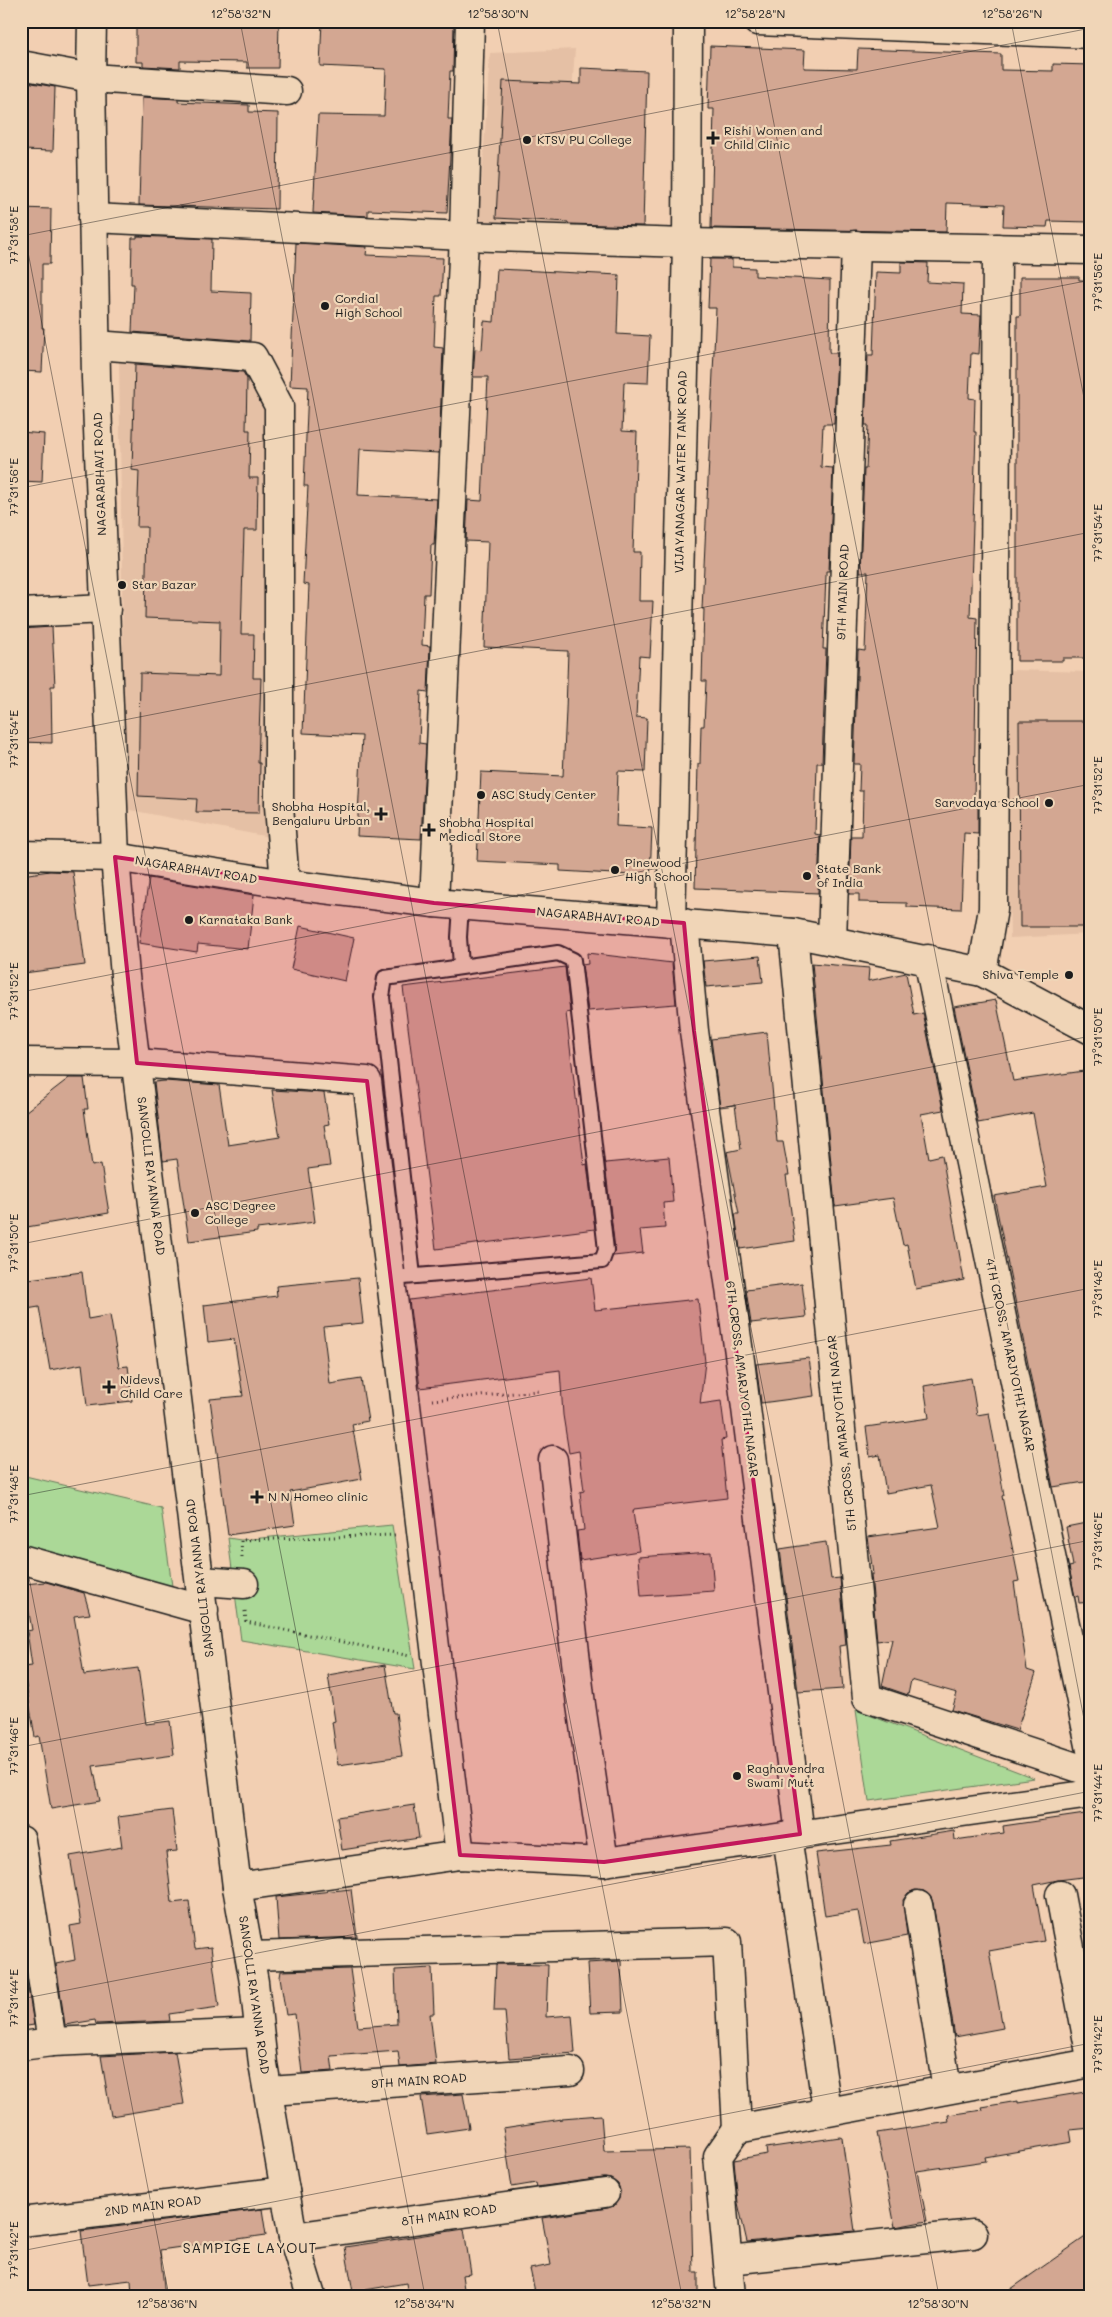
<svg xmlns="http://www.w3.org/2000/svg" width="1112" height="2317" viewBox="0 0 1112 2317" font-family="Mali,sans-serif">
<style>
.built{fill:#e5c0a5}
.green{fill:#abd897;stroke:#647a5a}
.building{fill:#d3a792;stroke:#1c1c1c}
.lines{fill:none;stroke-linecap:round;stroke-linejoin:round}
.service-casing{stroke:#1c1c1c;stroke-width:18}
.minor-casing{stroke:#1c1c1c;stroke-width:31}
.tertiary-casing{stroke:#1c1c1c;stroke-width:31}
.secondary-casing{stroke:#1c1c1c;stroke-width:31}
.path{stroke:#1c1c1c;stroke-width:3;stroke-dasharray:1 4;stroke-linecap:butt}
.service{stroke:#f0d5b7;stroke-width:14}
.minor{stroke:#f0d5b7;stroke-width:28}
.tertiary{stroke:#f0d5b7;stroke-width:28}
.secondary{stroke:#f0d5b7;stroke-width:28}
.marked{fill:#c2185b;fill-opacity:0.2;stroke:#c2185b;stroke-width:4;stroke-linejoin:round}
.ticks{fill:none;stroke:#1c1c1c;stroke-width:1;stroke-opacity:0.45}
.poi-dot{fill:#1c1c1c;stroke:#f0d5b7;stroke-width:2}
.labels{text-anchor:middle;stroke-width:4.5;stroke-linejoin:round;paint-order:stroke}
.poi-label{font-size:12px;fill:#1c1c1c;stroke:#f0d5b7;text-anchor:start}
.street-label{font-size:12px;fill:#1c1c1c;stroke:#f0d5b7}
.neighbourhood-label{font-size:14px;letter-spacing:1px;fill:#1c1c1c;stroke:#f0d5b7}
.neatline{fill:none;stroke:#1c1c1c;stroke-width:2}
.ticks-label{font-size:12px;text-anchor:middle;fill:#1c1c1c}
</style>
<rect width="100%" height="100%" fill="#f2cfb2"/>
<filter id="ink" filterUnits="userSpaceOnUse"><feTurbulence type="fractalNoise" baseFrequency=".02" numOctaves="2"/><feDisplacementMap in="SourceGraphic" scale="10" xChannelSelector="R" yChannelSelector="G"/><feConvolveMatrix kernelMatrix="1 2 1 2 8 2 1 2 1" color-interpolation-filters="sRGB"/></filter>
<g filter="url(#ink)">
<g class="built">
<path d="M575 49 562 232 479 227 490 53Z"/>
<path d="M119 356 249 367 269 412V837L125 809Z"/>
<path d="M1005 670 1091 672V934L1010 938Z"/>
</g>
<g class="green">
<path d="M21 1475 161 1508 173 1593 21 1553Z"/>
<path d="M392 1525 415 1669 241 1640 228 1538 241 1540Z"/>
<path d="M856 1710 1034 1778 869 1801Z"/>
</g>
<g class="building">
<path d="M136 21H279L278 68H247V62L180 61V68L143 66V62H136Z"/>
<path d="M322 21 454 23 453 71H450L448 119H452L447 213 368 210V216L313 213 318 115 384 116 386 69 320 66Z"/>
<path d="M710 46 805 50 804 68 857 69 858 49 1001 54V70L1053 71V64L1091 65V222L1048 221 1047 227 1003 226 1004 205 947 203 946 232 711 228 714 109H708Z"/>
<path d="M581 68 647 71 643 226 568 224V222L496 218 503 81 581 84Z"/>
<path d="M21 81 55 87 53 151 21 150Z"/>
<path d="M142 97 178 99V102L249 105V112L278 113 277 209 139 205Z"/>
<path d="M21 208 51 209 50 264H42V328H44L42 372 21 371Z"/>
<path d="M137 236 212 239 211 291 251 293 250 341 132 332 134 284H131L132 238H137Z"/>
<path d="M296 243 367 247 366 255 443 258 441 296H436L434 347 443 348 439 453 360 449 358 495 437 499 434 545H431L429 594H424L422 645 430 646 428 692 421 691 419 743 426 744 421 839 357 836 362 736 303 733 309 585 303 584 308 486H304L308 387 290 386Z"/>
<path d="M710 259H732V267L755 268V276L830 280 829 351 830 353H837L834 424H823L821 467 833 468 829 571H826V575L823 649H826L822 763H817L815 834 820 835 818 893 695 888 698 764H700L701 726H704L706 681H702L704 609H702L716 308H708Z"/>
<path d="M901 262 928 263 927 282 963 284 962 314 981 315 979 354 971 353 969 398 975 399 974 432H976L970 617 977 618 974 801H978V834L964 833 961 909 907 907V903L859 902V894H849L851 836H862L863 791H859L860 764H854L858 650 865 651 868 572H860L864 469H866L868 425H865L868 355H873L876 272 901 273Z"/>
<path d="M497 269 619 275 617 334 650 336 648 383 624 382 622 431 637 432 633 552H640L639 601H653L650 657 639 656 636 717 647 718 645 772 618 771 616 826 652 828 650 876 560 871V865L477 861 481 772 563 776 566 710 568 651 484 647 488 542 466 541 468 500 482 501 488 377H473L475 349 482 350 484 321 494 322Z"/>
<path d="M1020 277H1079V280H1091V658H1063V661H1017V316H1020Z"/>
<path d="M135 364 243 372 247 379 246 430H250L249 478H258L257 530H244L241 634H254L253 678H261L258 763H260L259 813 196 812 197 799 138 796 140 673 219 676 220 621 145 618 147 527H137L139 471 132 470Z"/>
<path d="M21 432 44 434 42 482 21 481Z"/>
<path d="M52 627 55 686H51L52 743 21 742V629Z"/>
<path d="M1019 721H1091V927H1020Z"/>
<path d="M50 871 73 872 85 965 24 973 21 951V875Z"/>
<path d="M149 878 254 895 248 949 198 944 197 952 139 943Z"/>
<path d="M300 926 354 938 345 981 291 969Z"/>
<path d="M587 953 672 963 676 1004 588 1011 582 965 588 964Z"/>
<path d="M760 956 763 982 706 987 703 961Z"/>
<path d="M812 963 869 968 868 981 906 973 914 1015 923 1013 943 1110 921 1114 929 1158 942 1155 964 1280 916 1289 907 1244 903 1245 893 1198 835 1206Z"/>
<path d="M565 967 570 1012 566 1013 584 1165 587 1164 595 1229 436 1249 403 987Z"/>
<path d="M996 1000 1013 1081 1091 1070V1481L1053 1487 994 1196 1047 1187 1033 1113 978 1123 954 1007Z"/>
<path d="M767 1032 777 1142H783L789 1175H786L795 1241 740 1249 735 1214H739L727 1152 741 1149 735 1105 720 1107 711 1039Z"/>
<path d="M69 1078H84L88 1109H84L92 1166 101 1164 109 1213 21 1228V1205L27 1204 21 1166V1115Z"/>
<path d="M165 1081 219 1085 228 1145 280 1137 272 1090 324 1093 329 1124 324 1125 330 1166 308 1169 315 1222 257 1229V1232L189 1241 177 1159 163 1161 154 1082Z"/>
<path d="M669 1157 673 1202 663 1203 665 1228 640 1230 643 1253 613 1256 615 1249 605 1163Z"/>
<path d="M82 1272 88 1319 110 1315 119 1367 128 1366 132 1401 87 1406 82 1364 50 1370 39 1307 21 1310V1280Z"/>
<path d="M358 1278 363 1323 323 1327 330 1384 361 1379 368 1421 352 1424 362 1479 290 1492 295 1525 228 1535 210 1399 243 1396 234 1339 208 1342 204 1305 277 1296 276 1286Z"/>
<path d="M591 1278 595 1310 698 1299 705 1362 700 1404 721 1401 726 1439 721 1440 727 1498 634 1509 633 1512 639 1551 580 1560 577 1531 584 1530 580 1492 584 1491 579 1451 569 1453 563 1415 560 1370 420 1388 409 1300Z"/>
<path d="M802 1283 806 1317 751 1323 746 1290Z"/>
<path d="M809 1358 814 1396 761 1403 756 1364Z"/>
<path d="M971 1378 977 1415 989 1413 1004 1495 1002 1496 1019 1581 1014 1582 1027 1670 1036 1673 1017 1730 952 1710 957 1693 911 1680 908 1695 882 1686 892 1639 877 1641 871 1574H873L868 1537 940 1527 931 1485 886 1493 880 1455 870 1457 866 1427 929 1418 924 1386Z"/>
<path d="M1091 1522V1602L1079 1603 1078 1596 1075 1597 1069 1567 1073 1566 1066 1527Z"/>
<path d="M826 1542 831 1579 840 1578 846 1645 839 1646 843 1689 798 1692 780 1549Z"/>
<path d="M711 1552 714 1591 641 1596 638 1557Z"/>
<path d="M46 1582 84 1593 90 1614 74 1616 84 1675 138 1668 146 1724 170 1721 174 1755 93 1766 100 1801 51 1809 39 1736 35 1737 23 1667 32 1666 27 1631 32 1630 24 1584Z"/>
<path d="M385 1665 393 1713H396L402 1756 338 1765 332 1722 335 1721 328 1675Z"/>
<path d="M414 1805 419 1838 342 1850 337 1817Z"/>
<path d="M172 1810 177 1851 166 1852 172 1903 189 1901 195 1949 211 1947 219 2007 169 2014 170 2021 96 2024 95 2020 65 2025 56 1964 75 1960 70 1926 81 1924 70 1856 122 1847 118 1817Z"/>
<path d="M1085 1814 1091 1855V1876L1058 1880 1034 1885 1044 1941 989 1951 1003 2028 955 2037 933 1903 930 1896 924 1891 915 1890 908 1893 903 1900 907 1936 864 1944 858 1911 825 1916 816 1853 891 1845 890 1841 954 1831 955 1840 1004 1833 1003 1826Z"/>
<path d="M351 1889 357 1937 279 1940 276 1897Z"/>
<path d="M621 1961 623 2012 590 2013 587 1963Z"/>
<path d="M496 1964 548 1965 546 2017 572 2015 575 2053 509 2058 505 2011H494Z"/>
<path d="M432 1968 434 2014H430L436 2064 400 2067 398 2051 331 2056 333 2071 302 2073 295 2014 286 2015 280 1977 281 1971 350 1969 358 2027 397 2024 395 1970Z"/>
<path d="M21 1969H25L34 2025 21 2027Z"/>
<path d="M175 2052 184 2104 111 2116 101 2056Z"/>
<path d="M1091 2091V2128L1070 2130 1072 2142 985 2157 986 2161 917 2171 927 2221 895 2227 877 2133 949 2122 948 2115 983 2110 982 2107 1018 2101V2103Z"/>
<path d="M463 2094 469 2128 427 2134 421 2097Z"/>
<path d="M601 2115 604 2151 690 2149 693 2272H698V2296H536L530 2269 551 2265 542 2218 608 2208 614 2206 619 2199 620 2190 618 2184 611 2179 603 2178 537 2187 536 2183 512 2187 503 2128 562 2119V2118Z"/>
<path d="M840 2137 842 2138 855 2231 747 2242 738 2203 734 2160 767 2154 766 2148Z"/>
<path d="M262 2209 266 2235 160 2250 165 2296H132L131 2280 88 2285 81 2231Z"/>
<path d="M464 2229 471 2274 462 2275 465 2296H408L406 2283 353 2292 345 2247Z"/>
<path d="M1091 2233V2296H1001Z"/>
</g>
<g class="lines">
<defs>
<g id="service">
<path d="M461 906 459 937 461 966"/>
<path d="M391 1278 602 1261 606 1250 573 960 558 953 385 978 382 997 413 1276"/>
</g>
<g id="minor">
<path d="M757 21 1091 34"/>
<path d="M21 65 91 78 287 91"/>
<path d="M96 345 253 357 279 406V806L285 884"/>
<path d="M21 613 106 609"/>
<path d="M21 855 115 857"/>
<path d="M434 903 464 236 470 21"/>
<path d="M684 923 694 1031 739 1353 800 1834"/>
<path d="M793 933 867 1698 1091 1772"/>
<path d="M832 940 856 245"/>
<path d="M928 959 1091 1750"/>
<path d="M982 972 993 909 997 248"/>
<path d="M21 1062 137 1063 367 1081 460 1855"/>
<path d="M553 1460 581 1705 604 1862"/>
<path d="M21 1559 204 1610"/>
<path d="M201 1581 244 1584"/>
<path d="M787 1836 827 2110"/>
<path d="M21 1840 52 2042"/>
<path d="M237 1887 460 1855 604 1862 1091 1794"/>
<path d="M1060 1895 1091 2058"/>
<path d="M918 1905 947 2089"/>
<path d="M250 1956 727 1942 737 2129"/>
<path d="M21 2046 52 2042 259 2033"/>
<path d="M269 2091 570 2071"/>
<path d="M21 2222 285 2191"/>
<path d="M293 2237 605 2193"/>
<path d="M729 2260 973 2234"/>
<path d="M731 2296 718 2156 737 2129 1091 2063"/>
</g>
<g id="tertiary">
<path d="M93 218 464 236 687 243 1091 250"/>
<path d="M115 857 125 976 237 1887 254 1982 263 2064 293 2237 311 2296"/>
<path d="M671 923 687 243 688 21"/>
</g>
<path id="secondary" d="M92 21 91 78 96 378 115 857 285 884 434 903 793 933 982 972 1091 1030"/>
</defs>
<use href="#service" class="service-casing"/>
<use href="#minor" class="minor-casing"/>
<use href="#tertiary" class="tertiary-casing"/>
<use href="#secondary" class="secondary-casing"/>
<g class="path">
<path d="M432 1400 539 1391"/>
<path d="M242 1557 241 1540 395 1535"/>
<path d="M245 1611 246 1622 410 1656"/>
</g>
<use href="#service" class="service"/>
<use href="#minor" class="minor"/>
<use href="#tertiary" class="tertiary"/>
<use href="#secondary" class="secondary"/>
</g>
</g>
<path class="marked" d="M115 857 434 903 684 923 694 1031 800 1834 604 1862 460 1855 367 1081 137 1063Z"/>
<path class="ticks" d="M240 21 682 2296M497 21 939 2296M754 21 1091 1755M1011 21 1091 434M21 216 425 2296M21 236 1091 28M21 488 1091 280M21 740 1091 532M21 992 1091 784M21 1244 1091 1036M21 1496 1091 1288M21 1537 169 2296M21 1747 1091 1540M21 1999 1091 1791M21 2251 1091 2043M1087 2296 1091 2295"/>
<g class="poi-dot">
<path d="M710.5 130.5h5v5h5v5h-5v5h-5v-5h-5v-5h5z"/>
<circle cx="527" cy="140" r="5"/>
<circle cx="325" cy="306" r="5"/>
<circle cx="122" cy="585" r="5"/>
<circle cx="481" cy="795" r="5"/>
<circle cx="1049" cy="803" r="5"/>
<path d="M378.5 806.5h5v5h5v5h-5v5h-5v-5h-5v-5h5z"/>
<path d="M426.5 822.5h5v5h5v5h-5v5h-5v-5h-5v-5h5z"/>
<circle cx="615" cy="870" r="5"/>
<circle cx="807" cy="876" r="5"/>
<circle cx="189" cy="920" r="5"/>
<circle cx="1069" cy="975" r="5"/>
<circle cx="195" cy="1213" r="5"/>
<path d="M106.5 1379.5h5v5h5v5h-5v5h-5v-5h-5v-5h5z"/>
<path d="M254.5 1489.5h5v5h5v5h-5v5h-5v-5h-5v-5h5z"/>
<circle cx="737" cy="1776" r="5"/>
</g>
<g class="labels">
<g class="poi-label">
<text x="724" y="135">Rishi Women and<tspan x="724" dy="14">Child Clinic</tspan></text>
<text x="537" y="144">KTSV PU College</text>
<text x="335" y="303">Cordial<tspan x="335" dy="14">High School</tspan></text>
<text x="132" y="589">Star Bazar</text>
<text x="491" y="799">ASC Study Center</text>
<text x="1039" y="807" text-anchor="end">Sarvodaya School</text>
<text x="370" y="811" text-anchor="end">Shobha Hospital,<tspan x="370" dy="14">Bengaluru Urban</tspan></text>
<text x="439" y="827">Shobha Hospital<tspan x="439" dy="14">Medical Store</tspan></text>
<text x="625" y="867">Pinewood<tspan x="625" dy="14">High School</tspan></text>
<text x="817" y="873">State Bank<tspan x="817" dy="14">of India</tspan></text>
<text x="199" y="924">Karnataka Bank</text>
<text x="1059" y="979" text-anchor="end">Shiva Temple</text>
<text x="205" y="1210">ASC Degree<tspan x="205" dy="14">College</tspan></text>
<text x="120" y="1384">Nidevs<tspan x="120" dy="14">Child Care</tspan></text>
<text x="268" y="1501">N N Homeo clinic</text>
<text x="747" y="1773">Raghavendra<tspan x="747" dy="14">Swami Mutt</tspan></text>
</g>
<g class="street-label">
<text transform="translate(681 472) rotate(-89)" y="4">VIJAYANAGAR WATER TANK ROAD</text>
<text transform="translate(100 474) rotate(-92)" y="4">NAGARABHAVI ROAD</text>
<text transform="translate(843 592) rotate(-88)" y="4">9TH MAIN ROAD</text>
<text transform="translate(196 870) rotate(9)" y="4">NAGARABHAVI ROAD</text>
<text transform="translate(598 917) rotate(5)" y="4">NAGARABHAVI ROAD</text>
<text transform="translate(151 1176) rotate(83)" y="4">SANGOLLI RAYANNA ROAD</text>
<text transform="translate(1010 1355) rotate(78)" y="4">4TH CROSS, AMARJYOTHI NAGAR</text>
<text transform="translate(742 1379) rotate(83)" y="4">6TH CROSS, AMARJYOTHI NAGAR</text>
<text transform="translate(842 1433) rotate(-96)" y="4">5TH CROSS, AMARJYOTHI NAGAR</text>
<text transform="translate(200 1578) rotate(-97)" y="4">SANGOLLI RAYANNA ROAD</text>
<text transform="translate(254 1995) rotate(82)" y="4">SANGOLLI RAYANNA ROAD</text>
<text transform="translate(419 2081) rotate(-4)" y="4">9TH MAIN ROAD</text>
<text transform="translate(153 2206) rotate(-7)" y="4">2ND MAIN ROAD</text>
<text transform="translate(449 2215) rotate(-8)" y="4">8TH MAIN ROAD</text>
</g>
<g class="neighbourhood-label">
<text x="250" y="2253">SAMPIGE LAYOUT</text>
</g>
</g>
<rect width="1112" height="2317" fill="none" stroke="#f0d5b7" stroke-width="55"/>
<rect x="28" y="28" width="1056" height="2262" class="neatline"/>
<g class="ticks-label">
<text x="241" y="18">12°58'32"N</text>
<text x="498" y="18">12°58'30"N</text>
<text x="755" y="18">12°58'28"N</text>
<text x="1012" y="18">12°58'26"N</text>
<text transform="translate(14 235) rotate(-90)" y="4">77°31'58"E</text>
<text transform="translate(1098 282) rotate(-90)" y="4">77°31'56"E</text>
<text transform="translate(14 487) rotate(-90)" y="4">77°31'56"E</text>
<text transform="translate(1098 533) rotate(-90)" y="4">77°31'54"E</text>
<text transform="translate(14 739) rotate(-90)" y="4">77°31'54"E</text>
<text transform="translate(1098 785) rotate(-90)" y="4">77°31'52"E</text>
<text transform="translate(14 991) rotate(-90)" y="4">77°31'52"E</text>
<text transform="translate(1098 1037) rotate(-90)" y="4">77°31'50"E</text>
<text transform="translate(14 1243) rotate(-90)" y="4">77°31'50"E</text>
<text transform="translate(1098 1289) rotate(-90)" y="4">77°31'48"E</text>
<text transform="translate(14 1494) rotate(-90)" y="4">77°31'48"E</text>
<text transform="translate(1098 1541) rotate(-90)" y="4">77°31'46"E</text>
<text transform="translate(14 1746) rotate(-90)" y="4">77°31'46"E</text>
<text transform="translate(1098 1793) rotate(-90)" y="4">77°31'44"E</text>
<text transform="translate(14 1998) rotate(-90)" y="4">77°31'44"E</text>
<text transform="translate(1098 2044) rotate(-90)" y="4">77°31'42"E</text>
<text transform="translate(14 2250) rotate(-90)" y="4">77°31'42"E</text>
<text x="167" y="2308">12°58'36"N</text>
<text x="424" y="2308">12°58'34"N</text>
<text x="681" y="2308">12°58'32"N</text>
<text x="938" y="2308">12°58'30"N</text>
</g>
</svg>
